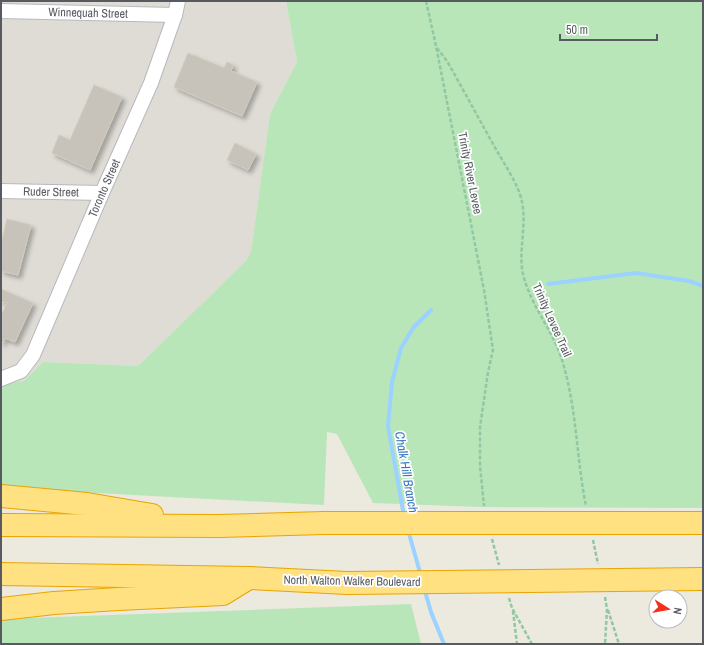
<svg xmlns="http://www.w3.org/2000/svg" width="704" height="645" viewBox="0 0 704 645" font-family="'Archivo Narrow',sans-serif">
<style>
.industrial{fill:#dfdcd6}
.green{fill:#b8e6b9}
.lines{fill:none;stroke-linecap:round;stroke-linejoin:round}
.stream{stroke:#9bd2ff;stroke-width:4}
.building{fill:#c7c3bb;stroke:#d1cbbc;filter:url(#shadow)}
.minor-casing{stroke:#b7b9bf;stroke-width:16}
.motorway-casing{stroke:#eaa400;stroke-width:24}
.path{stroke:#91c7a2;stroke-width:2.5;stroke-dasharray:4 2;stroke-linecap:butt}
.minor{stroke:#fff;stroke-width:14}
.motorway{stroke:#ffe182;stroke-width:22}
.motorway-bridge-casing{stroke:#eaa400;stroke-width:24;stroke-linecap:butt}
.motorway-bridge{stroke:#ffe182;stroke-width:22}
.labels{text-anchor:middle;stroke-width:3.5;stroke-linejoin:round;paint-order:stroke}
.street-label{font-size:12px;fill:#575b61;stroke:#fff}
.water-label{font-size:13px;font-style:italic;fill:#3577c0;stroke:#fff}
</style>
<defs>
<filter id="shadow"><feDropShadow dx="3.5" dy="3.5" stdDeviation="2" flood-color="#0004"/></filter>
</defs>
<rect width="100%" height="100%" fill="#ece9de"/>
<path class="industrial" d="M1 1H286L297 62 270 114 251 252 246 261 138 366 43 362 24 381 1 384Z"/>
<g class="green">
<path d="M286 1H703V508L480 507 373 503 337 434 327 432 324 505 1 488V384L24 381 43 362 138 366 246 261 251 252 270 114 297 62Z"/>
<path d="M411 604 421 644H1V619Z"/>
</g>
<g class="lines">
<g class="stream">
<path d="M548 284 636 273 689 281 703 286"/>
<path d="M404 516 388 426 392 382 401 348 413 328 431 310"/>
<path d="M408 530 421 576"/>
<path d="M424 588 431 612 444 644"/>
</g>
</g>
<g class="building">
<path d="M188 53 224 68 227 62 233 65 231 71 257 82 242 116 174 87Z"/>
<path d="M94 85 122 97 90 170 52 153 59 135 70 140Z"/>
<path d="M235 143 256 154 248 170 227 160Z"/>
<path d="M7 219 31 225 18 275 1 271V244Z"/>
<path d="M1 289 33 303 15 342 5 338 1 344V316L7 303 1 301Z"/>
</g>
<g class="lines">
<defs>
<g id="minor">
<path id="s1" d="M1 11 175 15"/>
<path id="s2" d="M1 191 102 193"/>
<path id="s3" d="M1 379 21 371 33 355 102 193 151 83 175 15 178 1"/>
</g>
<g id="motorway">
<path d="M1 496 87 504 152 515"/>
<path d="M1 525 219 526 324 523"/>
<path d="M1 574 249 578 347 583"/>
<path d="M1 609 54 603 118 599 223 594 249 578"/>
</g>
</defs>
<use href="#minor" class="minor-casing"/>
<use href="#motorway" class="motorway-casing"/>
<g class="path">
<path d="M426 1 436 46 484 290 493 350 488 372 480 427V466L484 506"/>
<path d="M437 48 447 61C464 91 480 121 497 151 505 165 519 186 522 202 527 226 518 251 523 274 530 304 551 328 561 357 577 405 576 457 586 506"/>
<path d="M492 539 499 565"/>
<path d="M593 540 598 564"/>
<path d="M605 597 607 609 605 644"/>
<path d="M509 598 512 608 532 644"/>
<path d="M608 610 619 644"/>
<path d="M513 611 517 644"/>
</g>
<use href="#minor" class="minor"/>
<use href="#motorway" class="motorway"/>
<defs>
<g id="motorway-bridge">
<path d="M324 523H703"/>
<path d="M347 583 703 579"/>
</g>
</defs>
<use href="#motorway-bridge" class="motorway-bridge-casing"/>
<use href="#motorway-bridge" class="motorway-bridge"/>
</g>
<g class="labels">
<g class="street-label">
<text dy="4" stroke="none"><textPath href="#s1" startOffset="87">Winnequah Street</textPath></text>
<text transform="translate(470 173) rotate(79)" y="4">Trinity River Levee</text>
<text dy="4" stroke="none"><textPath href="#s3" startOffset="223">Toronto Street</textPath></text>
<text dy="4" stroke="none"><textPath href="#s2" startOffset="50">Ruder Street</textPath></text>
<text transform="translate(552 320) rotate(66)" y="4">Trinity Levee Trail</text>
<text transform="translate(352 581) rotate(1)" y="4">North Walton Walker Boulevard</text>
</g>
<g class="water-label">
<text transform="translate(407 472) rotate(80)" y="5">Chalk Hill Branch</text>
</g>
</g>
<rect width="704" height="645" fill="none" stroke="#575b61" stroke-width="4"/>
<g transform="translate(668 609) rotate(101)"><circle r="19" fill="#ffffff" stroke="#bcbdc0"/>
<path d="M0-3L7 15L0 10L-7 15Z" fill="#f4301c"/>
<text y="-6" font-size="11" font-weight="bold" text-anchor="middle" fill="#575b61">N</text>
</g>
<path d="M560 34v6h97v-6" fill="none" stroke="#575b61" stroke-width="2"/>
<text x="566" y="34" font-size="12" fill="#575b61" stroke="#ffffff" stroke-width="3" paint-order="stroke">50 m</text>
</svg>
